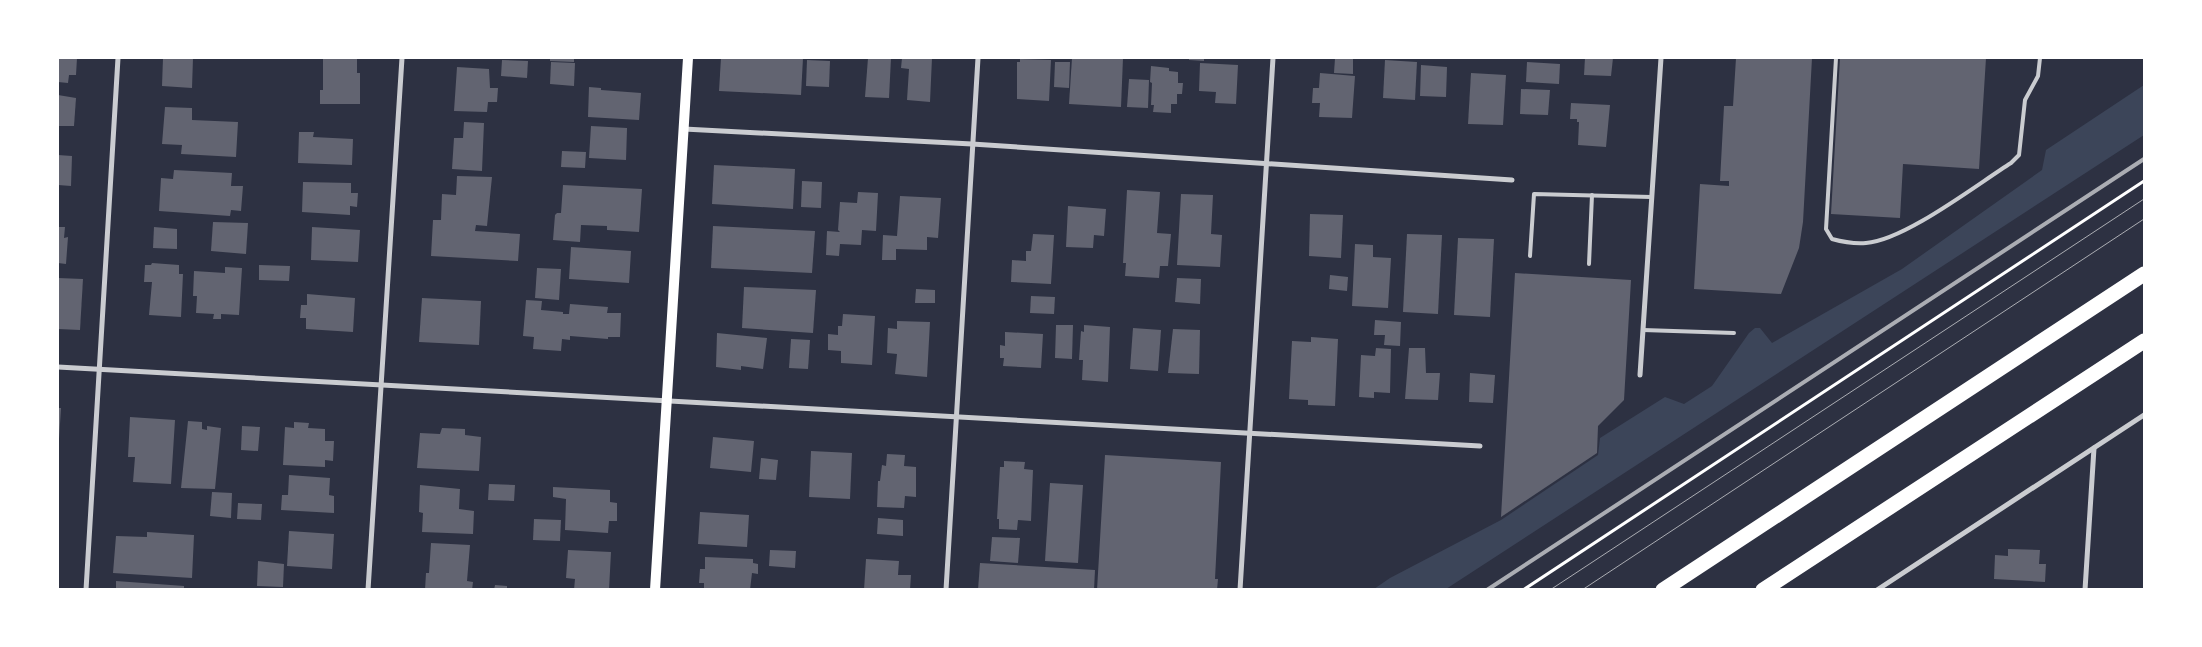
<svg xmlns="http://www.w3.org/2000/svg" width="2202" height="647" viewBox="0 0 2202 647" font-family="'Exo 2',sans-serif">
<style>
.green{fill:#3c4559}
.building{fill:#626471}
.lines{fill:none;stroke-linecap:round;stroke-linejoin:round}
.path{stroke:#fff;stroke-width:3}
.service{stroke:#caccd0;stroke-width:4}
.minor{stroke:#caccd0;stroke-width:5}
.secondary{stroke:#fff;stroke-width:10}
.motorway{stroke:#fff;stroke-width:15}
.tram{stroke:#abadb3;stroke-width:1}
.rail{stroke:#abadb3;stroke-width:4}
</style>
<rect width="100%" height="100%" fill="#2d3142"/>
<path class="green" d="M2144 85V135L1446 589H1374L1390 578 1501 520 1598 455 1600 438 1665 397 1684 404 1712 386 1749 333 1755 328H1760L1772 343 1902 269 2042 170 2046 150Z"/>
<g class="building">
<path d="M58 58H77L76 75H69L68 83 58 82Z"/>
<path d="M163 58H193L192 88 162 86Z"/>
<path d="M323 58H357V73H360V104H320V90H323Z"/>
<path d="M550 58H574V62L550 61Z"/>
<path d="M721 58H803L801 95 719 91Z"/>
<path d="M868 58H891L889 98 865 97Z"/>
<path d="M902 58H932L930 102 907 100 909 69 901 68Z"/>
<path d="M1072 58H1123L1121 107 1069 104Z"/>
<path d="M1189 58H1204V61L1189 60Z"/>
<path d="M1335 58H1353V74L1334 73Z"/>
<path d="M1585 58H1613L1611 76 1584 75Z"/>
<path d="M1736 58H1812L1803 222 1799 248 1781 294 1694 289 1700 184 1729 186V181H1720L1724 106H1733Z"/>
<path d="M1840 58H1986L1979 169 1903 164 1900 218 1831 214Z"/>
<path d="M1020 59 1051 60 1049 101 1017 99V62H1020Z"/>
<path d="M502 60 528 61 527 78 501 76Z"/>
<path d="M807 60 830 61 829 87 806 86Z"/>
<path d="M1385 60 1417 62 1415 100 1383 98Z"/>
<path d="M551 62 575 63 574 86 550 84Z"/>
<path d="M1055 62H1070L1069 88 1054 87Z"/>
<path d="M1527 62 1560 64 1559 84 1526 82Z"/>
<path d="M1200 63 1238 65 1236 104 1215 103 1216 92 1199 91Z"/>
<path d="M1421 65 1447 67 1446 97 1420 96Z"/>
<path d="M1151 66 1169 68V71L1178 72V83H1183L1182 94H1177V104H1171V113L1153 112 1154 105H1151L1152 83 1150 82Z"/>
<path d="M457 67 489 69 490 88H498L497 102H488L487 112 454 111Z"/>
<path d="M1320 73 1355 76 1352 118 1319 117 1320 103H1312L1313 88H1319Z"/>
<path d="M1471 73 1506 75 1503 125 1468 124Z"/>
<path d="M1129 79 1149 80 1148 108 1127 107Z"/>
<path d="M589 87 601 88V90L641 93 639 120 588 117Z"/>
<path d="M1521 89 1550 90 1548 115 1520 114Z"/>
<path d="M58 95 76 98 74 126H58Z"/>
<path d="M1571 103 1610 105 1606 147 1578 145 1579 122H1577V119H1570Z"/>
<path d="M165 107 192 108V120L238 122 236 157 181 154 182 145 162 144Z"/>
<path d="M464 122 484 123 482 171 452 169 454 138H463Z"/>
<path d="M591 126 627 128 626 160 589 158Z"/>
<path d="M299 132H314L313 137 353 139 352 165 298 163Z"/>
<path d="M562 151 586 152 585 168 561 167Z"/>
<path d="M58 155 72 156 71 186 58 185Z"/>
<path d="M714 165 795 169 793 209 712 204Z"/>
<path d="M174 170 232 173 231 186H243L241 211 231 210 230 216 159 211 161 178 173 179Z"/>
<path d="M457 176 492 177 487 226 476 225 475 231 520 234 518 261 431 256 433 220H441L442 194 456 195Z"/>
<path d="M802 181 822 182 821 208 801 207Z"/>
<path d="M303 182 351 183V193H358L357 207 350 206V215L302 212Z"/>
<path d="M563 185 642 189 639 232 607 230V226L581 225 580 242 553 240 555 215 557 213H561Z"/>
<path d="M1127 190 1160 192 1157 233 1171 234 1168 266H1160L1159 278 1125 276 1126 263H1123Z"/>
<path d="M858 192 878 193 876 231 862 230 861 245 840 244 839 256 826 255 827 231 840 232 838 230 840 202 857 203Z"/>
<path d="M1181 194 1213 195 1211 234 1222 235 1220 267 1177 265Z"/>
<path d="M900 196 941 198 938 238 927 237V250L896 249V260H882L883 235 897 236Z"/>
<path d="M1068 206 1106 209 1104 236 1094 235 1093 248 1066 247Z"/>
<path d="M1310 214 1343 215 1341 258 1309 256Z"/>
<path d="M213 222 248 223 246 254 211 251Z"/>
<path d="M713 226 815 231 812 273 711 268Z"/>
<path d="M58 227H65L64 238 68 237 66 264 58 263Z"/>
<path d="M154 227 177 229V249L153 248Z"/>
<path d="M312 227 360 230 358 262 311 260Z"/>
<path d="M1033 234 1054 235 1051 284 1011 282 1012 260 1026 261V251H1031Z"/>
<path d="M1407 234 1442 235 1438 314 1403 312Z"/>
<path d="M1458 238 1494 239 1490 317 1454 315Z"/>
<path d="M1355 244 1373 245V257L1391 258 1388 308 1352 306Z"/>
<path d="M571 247 631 251 629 283 569 279Z"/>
<path d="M152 263 179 265V274H183L181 317 149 315 152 282H144L145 265H151Z"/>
<path d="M259 265 290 266 289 281 259 280Z"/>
<path d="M225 267 242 268 239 315 221 314V319H213L214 314 196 313 197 296H193L194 271 225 273Z"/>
<path d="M537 268 561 269 559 300 535 298Z"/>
<path d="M1515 273 1631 280 1624 400 1598 426 1597 453 1501 517Z"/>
<path d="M1330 275 1348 277 1347 291 1329 289Z"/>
<path d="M58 278 83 279 80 330 58 329Z"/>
<path d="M1177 278 1201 279 1200 304 1175 302Z"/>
<path d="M744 287 816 290 813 333 742 328Z"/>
<path d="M916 289 935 290V303H915Z"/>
<path d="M307 294 355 298 353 332 306 329V318H300L301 305H307Z"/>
<path d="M1031 296 1055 297 1054 314 1030 313Z"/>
<path d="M422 298 481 301 479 345 419 342Z"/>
<path d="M526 300 542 301 541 310 563 312V314H569L570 304 608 307 607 313H621L620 337H608V339L570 336V340L562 339 561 351 533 349 534 337 523 336Z"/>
<path d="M843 314 875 316 872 365 841 363V351L828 350V334L838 335V326H842Z"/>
<path d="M1375 320 1401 322 1400 346 1384 345 1385 335H1374Z"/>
<path d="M897 321 930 322 927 377 895 374 897 354 887 353 888 328 897 329Z"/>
<path d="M1056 325H1073L1072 359 1055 358Z"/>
<path d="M1084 325 1110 327 1108 382 1082 380 1083 360H1079L1081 331 1084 332Z"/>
<path d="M1133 328 1161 330 1158 371 1130 369Z"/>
<path d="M1173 329 1200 330 1199 374 1168 373Z"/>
<path d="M1005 332 1043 334 1041 368 1003 366 1004 358H1000V345L1005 346Z"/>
<path d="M717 333 767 338 763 369 741 366V370L716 367Z"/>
<path d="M1311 337 1338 339 1335 406 1308 405V400L1289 399 1292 341 1311 342Z"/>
<path d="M791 339 810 340 808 369 789 368Z"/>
<path d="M1376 348 1391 349 1390 393 1374 392V398L1359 397 1361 355 1375 356Z"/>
<path d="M1409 348H1425L1426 373H1440L1438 400 1405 399Z"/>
<path d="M1470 373 1495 375 1493 403 1469 402Z"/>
<path d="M58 408H61L59 439H58Z"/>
<path d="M130 417 175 420 171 484 133 482 135 457H128Z"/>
<path d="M188 421 202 422V429L207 430V426L221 428 215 489 181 488Z"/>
<path d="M294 422 309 423 308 428 325 429V441H334L333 461 325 460V467L283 465 285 427 294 428Z"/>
<path d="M242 426 260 427 258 451 241 450Z"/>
<path d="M442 428 465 429V435L481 437 479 471 417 468 420 433 440 434Z"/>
<path d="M713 437 754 441 751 472 710 468Z"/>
<path d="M811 451 852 453 850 499 809 497Z"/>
<path d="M887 454 905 455 904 466 916 467V497L905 496 904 508 877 507 878 481H880L882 465 886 466Z"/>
<path d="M1105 455 1221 462 1215 579H1218L1217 590H1097Z"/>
<path d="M761 458 778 460 776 480 759 479Z"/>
<path d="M1004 461 1025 462 1024 469 1033 470 1031 521 1018 520 1017 530 999 529V519H997L1000 467H1004Z"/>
<path d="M289 475 330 478 329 495 334 496V513L281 510 282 495H288Z"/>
<path d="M1050 483 1083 485 1078 563 1045 561Z"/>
<path d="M489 484 515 485 514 501 488 500Z"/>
<path d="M420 485 460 489 459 509 474 511 473 534 422 532 423 513 419 512Z"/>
<path d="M553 487 610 490V502L617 503V521H609L608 533 565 530 566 499 553 497Z"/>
<path d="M212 492 232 493 231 518 210 516Z"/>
<path d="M238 503 262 504 261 520 237 519Z"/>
<path d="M700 512 749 515 747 547 698 544Z"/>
<path d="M878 518 903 520V536L877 534Z"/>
<path d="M534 519 561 520 560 541 533 540Z"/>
<path d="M289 531 334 534 332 569 287 566Z"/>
<path d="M147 532 194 535 192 578 113 573 116 536 147 537Z"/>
<path d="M992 537 1020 538 1018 563 990 561Z"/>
<path d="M431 543 470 545 467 581 473 582 472 590H425L426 573H429Z"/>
<path d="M2008 549 2040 550 2039 564H2046L2045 582 1994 579 1995 555 2008 556Z"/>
<path d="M568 550 611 552 609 590H574L575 579 566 578Z"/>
<path d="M770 550 796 551 795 568 769 566Z"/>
<path d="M705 557 753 559V563L758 564V574L752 573 750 590H704V583H699L700 569H705Z"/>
<path d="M866 559 899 561 898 575H911L910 590H864Z"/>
<path d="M258 561 284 564 283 587 257 586Z"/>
<path d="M980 563 1095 570 1094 590H978Z"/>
<path d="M116 581 184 586V590H116Z"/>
<path d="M495 585 507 586V590H494Z"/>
</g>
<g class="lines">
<path class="path" d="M1523 590 2144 181"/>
<g class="service">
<path d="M1836 58 1826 229 1832 239C1843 242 1854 244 1866 243 1905 240 1976 185 2011 163L2019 155 2025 100 2038 76 2040 58"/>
<path d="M1530 256 1534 194 1651 197"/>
<path d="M1589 264 1592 195"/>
<path d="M1643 330 1734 333"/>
</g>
<g class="minor">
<path d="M684 129 972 144 1512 180"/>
<path d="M58 367 1480 446"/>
<path d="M1640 375 1661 58"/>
<path d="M86 590 118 58"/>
<path d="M368 590 402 58"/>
<path d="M946 590 978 58"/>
<path d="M1240 590 1273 58"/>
<path d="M1877 590 2144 415"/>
<path d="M2085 590 2094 448"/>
</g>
<path class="secondary" d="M655 590 688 58"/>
<g class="motorway">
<path d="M1663 590 2144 274"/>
<path d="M1763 590 2144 341"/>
</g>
<g class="tram">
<path d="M1550 590 2144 199"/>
<path d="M1582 590 2144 219"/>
</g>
<path class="rail" d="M1487 590 2144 159"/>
</g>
<rect width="2202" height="647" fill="none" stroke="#ffffff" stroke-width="118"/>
</svg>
